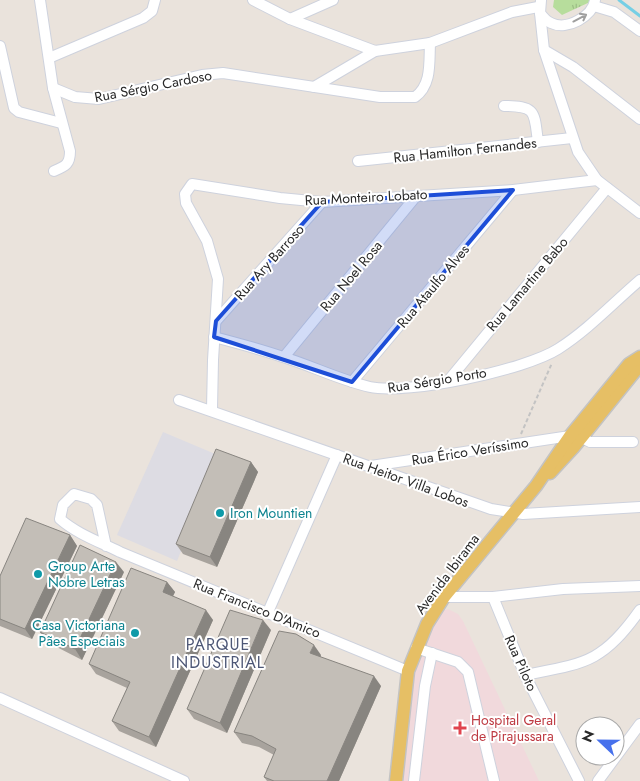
<svg xmlns="http://www.w3.org/2000/svg" width="640" height="781" viewBox="0 0 640 781" font-family="Jost,sans-serif">
<style>
.industrial{fill:#dddce3}
.medical{fill:#f1d9dc}
.park{fill:url(#park-tufts)}
.lines{fill:none;stroke-linecap:round;stroke-linejoin:round}
.stream{stroke:#76cfe5;stroke-width:3}
.minor-casing{stroke:#ced2dd;stroke-width:12}
.major-casing{stroke:#c3c3c3;stroke-width:15}
.path{stroke:#c3c3c3;stroke-width:2;stroke-dasharray:4 2.5;stroke-linecap:butt}
.minor{stroke:#fff;stroke-width:10}
.major{stroke:#e6bf65;stroke-width:12}
.wall{fill:#a8a39d}
.shaded-wall{fill:#888580}
.building{fill:#c3beb7;stroke:#888580}
.oneway{stroke:#9f9f9f}
.marked{fill:#1d4ed8;fill-opacity:0.2;stroke:#1d4ed8;stroke-width:4;stroke-linejoin:round}
.culture-dot{fill:#0f9aa8;stroke:#fff;stroke-width:2}
.health-dot{fill:#e0444e;stroke:#fff;stroke-width:2}
.labels{text-anchor:middle;stroke-width:4;stroke-linejoin:round;paint-order:stroke}
.street-label{font-size:14px;fill:#292929;stroke:#fff}
.culture-label{font-size:14px;fill:#0d838f;stroke:#fff;text-anchor:start}
.health-label{font-size:14px;fill:#be3a42;stroke:#fff;text-anchor:start}
.quarter-label{font-size:16px;letter-spacing:1px;fill:#4d5776;stroke:#fff}
</style>
<defs>
<pattern id="park-tufts" width="24" height="20" patternUnits="userSpaceOnUse" patternTransform="scale(1.25)"><rect width="24" height="20" fill="#b7dd9c"/><path d="M3 7l-1-3M5 7V3M7 7l1-3M15 17l-1-3M17 17v-4M19 17l1-3" fill="none" stroke="#9dbe86"/></pattern>
</defs>
<rect width="100%" height="100%" fill="#eae3dc"/>
<path class="industrial" d="M163 432 220 456 177 561 117 535Z"/>
<path class="medical" d="M448 609 458 614 463 621 539 781H402L412 679 429 635 443 611Z"/>
<path class="park" d="M554 0H590V2L562 15 553 7Z"/>
<g class="lines">
<path class="stream" d="M619 0 640 16"/>
<defs>
<g id="minor">
<path d="M40 0 53 88 70 151C70 164 66 166 54 171"/>
<path d="M253 0 290 19 375 51 430 43 512 12 538 7"/>
<path d="M541 0 540 13C543 17 546 21 551 23 567 31 593 16 595 0"/>
<path d="M594 6 614 12 640 31"/>
<path d="M540 13 544 50 578 152 597 180 640 213"/>
<path d="M290 19 333 0"/>
<path d="M0 46 14 108 19 112 61 123"/>
<path d="M544 50 573 67 640 119"/>
<path d="M49 58 143 18 152 11 155 0"/>
<path d="M314 87 375 51"/>
<path d="M53 88 75 97 99 99 202 75 223 73 380 97H415C432 85 429 62 430 43"/>
<path d="M504 106C537 106 534 112 538 142"/>
<path d="M358 161 572 138"/>
<path d="M216 321 322 202"/>
<path d="M214 337C237 343 260 349 283 357 312 366 340 380 370 387 408 395 525 370 558 349 588 330 613 303 640 280"/>
<path d="M284 357 417 195"/>
<path d="M448 381 607 188"/>
<path d="M352 382 513 190"/>
<path d="M179 400 491 509 523 514 640 507"/>
<path d="M212 409 213 360 218 279 207 241 186 203 185 194 192 184 280 198 322 202 513 190 597 180"/>
<path d="M371 466 570 436 582 438 590 442H633"/>
<path d="M106 546 97 505 91 499 74 494 63 505 60 519C77 534 100 542 120 552L408 671"/>
<path d="M444 597H493L563 589 640 586"/>
<path d="M493 597 525 675 579 781"/>
<path d="M268 612 337 455"/>
<path d="M416 648 458 662 468 672 494 781"/>
<path d="M525 675C586 663 602 663 640 610"/>
<path d="M0 698 184 781"/>
<path d="M414 781 425 686 432 653"/>
<path d="M598 781 640 724"/>
</g>
<g id="major">
<path d="M550 473 573 448 640 365"/>
<path d="M396 781 408 671 427 624 444 597 536 486 570 436 629 364 640 357"/>
</g>
</defs>
<use href="#minor" class="minor-casing"/>
<use href="#major" class="major-casing"/>
<path class="path" d="M521 434 552 363"/>
<use href="#minor" class="minor"/>
<use href="#major" class="major"/>
</g>
<g class="wall">
<path d="M251 462 258 472 217 567 183 554 176 544Z"/>
<path d="M70 535 77 546 32 639 0 626V576Z"/>
<path d="M124 572 82 660 47 642 40 632Z"/>
<path d="M167 582 175 592 173 596 213 620 156 747 119 731 112 721 127 688 96 674 89 664Z"/>
<path d="M271 630 227 733 194 719 187 709Z"/>
<path d="M321 655V657L381 686 339 781H267L264 777 274 755 259 747 242 743 234 732Z"/>
</g>
<g class="shaded-wall">
<path d="M251 462 258 472 217 567 210 557Z"/>
<path d="M70 535 77 546 32 639 25 629Z"/>
<path d="M116 562 124 572 82 660 75 649Z"/>
<path d="M167 582 175 592 170 602 163 592Z"/>
<path d="M206 610 213 620 156 747 149 737Z"/>
<path d="M263 620 271 630 227 733 220 723Z"/>
<path d="M314 645 321 655 318 663 310 653Z"/>
<path d="M374 676 381 686 339 781H327Z"/>
</g>
<g class="building">
<path d="M216 449 251 462 210 557 176 544Z"/>
<path d="M26 518 70 535 25 629 0 619V576Z"/>
<path d="M80 545 116 562 75 649 40 632Z"/>
<path d="M131 568 167 582 163 592 206 610 149 737 112 721 130 682 89 664Z"/>
<path d="M230 610 263 620 220 723 187 709Z"/>
<path d="M279 631 296 634 314 645 310 653 374 676 327 781H274L264 777 276 749 252 736 234 732Z"/>
</g>
<defs><path id="oneway-shaft" d="M-6 0H5M1.5-3L5.5 0L1.5 3" fill="none" stroke-width="1.6" stroke-linecap="round" stroke-linejoin="round" transform="scale(1.25)"/></defs>
<use class="oneway" href="#oneway-shaft" transform="translate(580 18) rotate(-28)"/>
<path class="marked" d="M513 190 352 382 214 337 216 321 322 202Z"/>
<g class="culture-dot">
<circle cx="220" cy="513" r="5"/>
<circle cx="38" cy="574" r="5"/>
<circle cx="135" cy="633" r="5"/>
</g>
<path class="health-dot" d="M457.5 720.5h5v5h5v5h-5v5h-5v-5h-5v-5h5z"/>
<g class="labels">
<g class="street-label">
<text transform="translate(153 86) rotate(-11)" y="5">Rua Sérgio Cardoso</text>
<text transform="translate(465 150) rotate(-6)" y="5">Rua Hamilton Fernandes</text>
<text transform="translate(366 197) rotate(-3)" y="5">Rua Monteiro Lobato</text>
<text transform="translate(269 262) rotate(-48)" y="5">Rua Ary Barroso</text>
<text transform="translate(351 276) rotate(-50)" y="5">Rua Noel Rosa</text>
<text transform="translate(527 284) rotate(-50)" y="5">Rua Lamartine Babo</text>
<text transform="translate(433 286) rotate(-50)" y="5">Rua Ataulfo Alves</text>
<text transform="translate(437 380) rotate(-9)" y="5">Rua Sérgio Porto</text>
<text transform="translate(470 451) rotate(-9)" y="5">Rua Érico Veríssimo</text>
<text transform="translate(406 480) rotate(20)" y="5">Rua Heitor Villa Lobos</text>
<text transform="translate(447 574) rotate(-53)" y="5">Avenida Ibirama</text>
<text transform="translate(257 608) rotate(22)" y="5">Rua Francisco D'Amico</text>
<text transform="translate(521 663) rotate(66)" y="5">Rua Piloto</text>
</g>
<g class="culture-label">
<text x="230" y="518">Iron Mountien</text>
<text x="48" y="571">Group Arte<tspan x="48" dy="16">Nobre Letras</tspan></text>
<text x="125" y="630" text-anchor="end">Casa Victoriana<tspan x="125" dy="16">Pães Especiais</tspan></text>
</g>
<g class="health-label">
<text x="471" y="725">Hospital Geral<tspan x="471" dy="16">de Pirajussara</tspan></text>
</g>
<g class="quarter-label">
<text x="218" y="650">PARQUE<tspan x="218" dy="18">INDUSTRIAL</tspan></text>
</g>
</g>
<g transform="translate(600 741) rotate(292)"><circle r="24" fill="#ffffff" stroke="#a9a9a9"/>
<path d="M0-4L9 19L0 12L-9 19Z" fill="#4771ec"/>
<text y="-8" font-size="14" font-weight="bold" text-anchor="middle" fill="#292929">N</text>
</g>
</svg>
